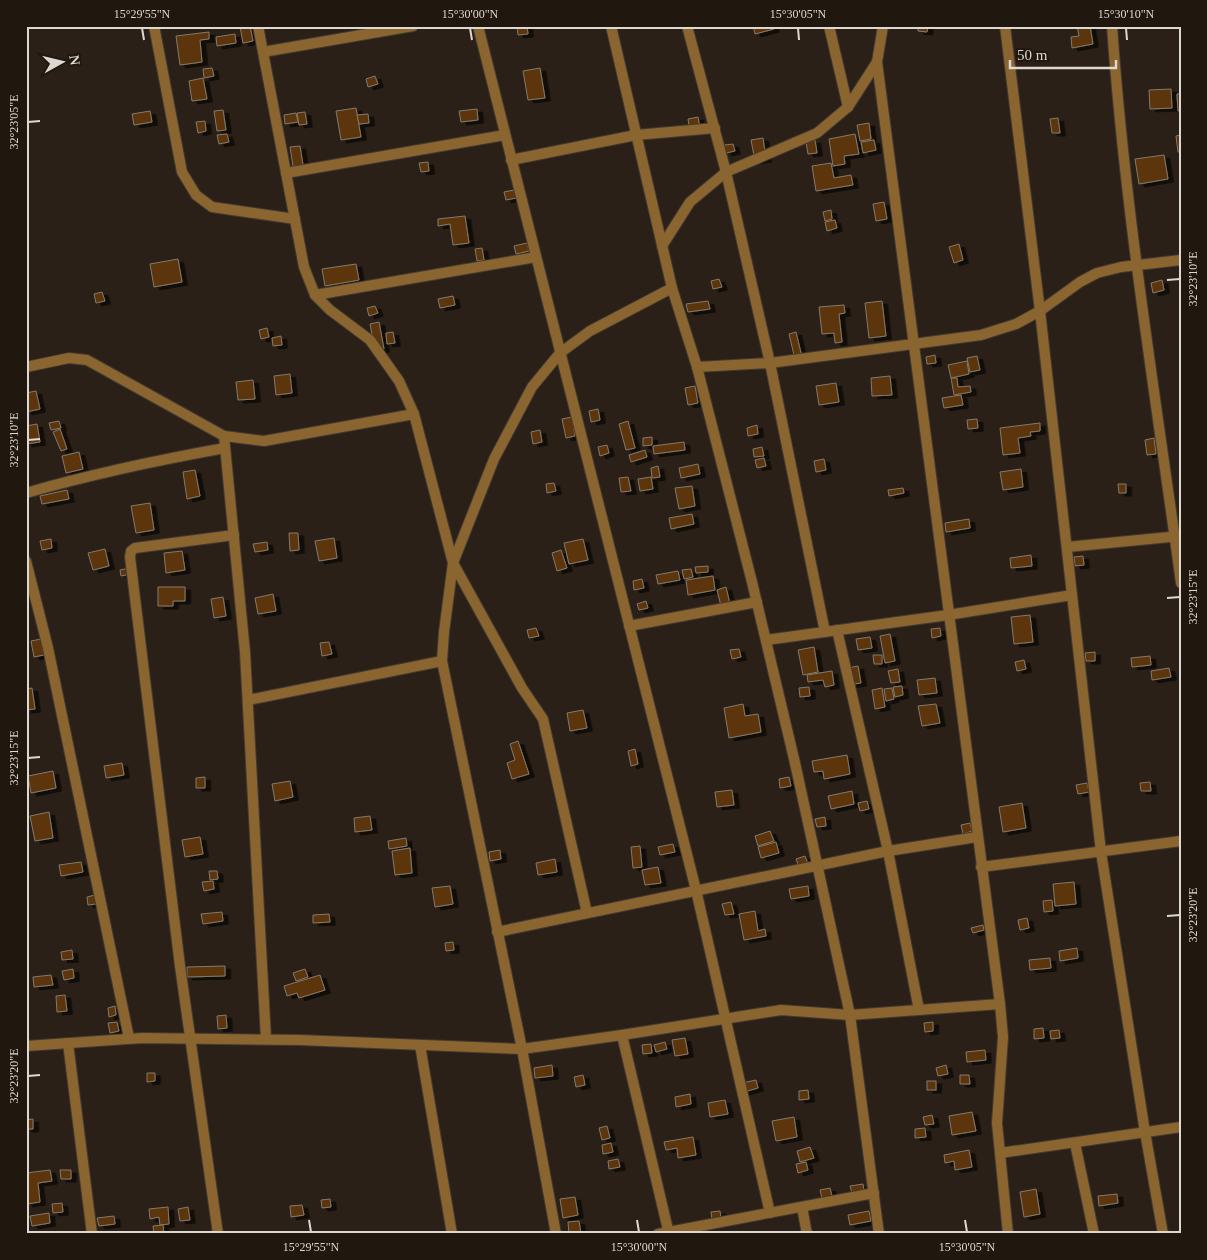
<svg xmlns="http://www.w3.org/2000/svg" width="1207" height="1260" viewBox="0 0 1207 1260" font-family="'Times New Roman',serif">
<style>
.building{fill:#5b3608;stroke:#84796e;filter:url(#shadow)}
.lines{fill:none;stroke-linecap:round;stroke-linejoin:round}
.minor-casing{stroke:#433a31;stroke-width:12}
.minor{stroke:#8a652f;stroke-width:10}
.ticks{fill:none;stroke:#ded8d2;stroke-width:2}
.neatline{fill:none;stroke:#ded8d2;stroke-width:2}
.ticks-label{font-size:12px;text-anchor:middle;fill:#ded8d2}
</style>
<defs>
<filter id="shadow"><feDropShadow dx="5.5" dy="3" stdDeviation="0" flood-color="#0009"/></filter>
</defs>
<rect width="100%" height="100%" fill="#2a2017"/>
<g class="building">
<path d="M240 26H250L253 41 243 43Z"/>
<path d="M517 26H527L528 34 518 35Z"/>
<path d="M753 26H773L774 29 755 34Z"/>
<path d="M918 26H928L927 32 918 31Z"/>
<path d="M1077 26H1090L1093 44 1072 48 1071 37 1079 36Z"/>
<path d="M209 32V39L200 40 202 62 180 65 176 36Z"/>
<path d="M235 34 236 43 217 46 216 37Z"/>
<path d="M212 68 214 76 204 78 203 69Z"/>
<path d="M540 68 545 98 528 100 523 71Z"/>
<path d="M375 76 378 84 368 87 366 79Z"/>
<path d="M203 78 207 99 192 101 189 81Z"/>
<path d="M1171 89 1172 108 1150 109 1149 90Z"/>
<path d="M1177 94H1181V111H1178Z"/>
<path d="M356 108 361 137 341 140 336 111Z"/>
<path d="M477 109 478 120 461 122 459 111Z"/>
<path d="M223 110 226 130 217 131 214 111Z"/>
<path d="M150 111 152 122 134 125 132 114Z"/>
<path d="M305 112 307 124 299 125 297 113Z"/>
<path d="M296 113 298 122 285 124 284 115Z"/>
<path d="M368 114 369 123 359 124 357 115Z"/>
<path d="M698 117 700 129 690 131 688 119Z"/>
<path d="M1058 118 1060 133H1052L1050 119Z"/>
<path d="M205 121 206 131 198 133 196 122Z"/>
<path d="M869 123 871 139 860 141 857 125Z"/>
<path d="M227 134 229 142 219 144 217 135Z"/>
<path d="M855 134 859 154 844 156 845 164 833 166 829 139Z"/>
<path d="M1181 135V152H1178L1176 136Z"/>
<path d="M763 138 766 159 755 161 751 140Z"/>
<path d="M815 140 817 153 808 154 806 142Z"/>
<path d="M874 140 876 150 863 153 861 142Z"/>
<path d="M733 144 735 151 726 153 724 145Z"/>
<path d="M300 146 303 165 293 166 290 147Z"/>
<path d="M1164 155 1168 179 1139 184 1135 159Z"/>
<path d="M428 162 429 171 421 172 419 163Z"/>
<path d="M831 163 834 178 851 175 853 185 816 191 812 166Z"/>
<path d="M514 190 516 198 506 200 504 192Z"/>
<path d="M884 202 887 219 876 221 873 204Z"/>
<path d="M831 210 832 219 825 221 823 212Z"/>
<path d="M465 216 469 243 453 245 450 224 438 226V219Z"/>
<path d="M835 220 837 228 827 231 825 222Z"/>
<path d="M527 243 529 251 516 254 514 246Z"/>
<path d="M959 244 963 260 954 263 949 247Z"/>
<path d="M482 248 484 260 477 261 475 249Z"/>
<path d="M178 259 182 282 154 287 150 264Z"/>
<path d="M356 264 359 280 325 286 322 269Z"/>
<path d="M719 279 722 287 713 289 711 281Z"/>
<path d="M1162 280 1164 290 1153 293 1151 283Z"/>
<path d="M102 292 105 301 96 303 94 294Z"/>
<path d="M453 296 455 305 440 308 438 299Z"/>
<path d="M708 301 710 309 688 312 686 304Z"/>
<path d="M882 301 886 336 869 338 865 303Z"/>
<path d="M844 305 845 313 839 314 842 342 835 343 834 333 822 334 819 307Z"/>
<path d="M375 306 378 313 369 316 367 308Z"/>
<path d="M379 322 384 349 375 351 370 324Z"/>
<path d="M267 328 269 337 261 339 259 330Z"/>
<path d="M393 332 395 343 387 344 386 333Z"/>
<path d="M796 332 801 353 794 355 789 334Z"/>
<path d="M281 336 282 345 273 346 272 338Z"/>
<path d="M935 355 936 363 927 364 926 357Z"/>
<path d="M977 356 980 370 970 372 967 358Z"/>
<path d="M967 361 969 374 951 378 948 365Z"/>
<path d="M290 374 292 393 276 395 274 376Z"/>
<path d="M890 376 892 395 872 396 871 378Z"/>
<path d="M951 378H957L958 387 970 386 971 392 954 395Z"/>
<path d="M253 380 255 399 238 400 236 382Z"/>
<path d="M836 383 839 402 819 405 816 386Z"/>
<path d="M695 386 698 403 688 405 685 388Z"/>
<path d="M36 391 40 409 26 412V393Z"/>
<path d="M961 395 963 405 944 408 942 398Z"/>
<path d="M598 409 600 420 591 422 589 411Z"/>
<path d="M572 417 575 436 566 438 562 419Z"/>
<path d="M977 419 978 428 968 429 967 420Z"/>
<path d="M59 421 61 428 51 430 49 423Z"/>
<path d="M628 421 635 448 626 450 619 424Z"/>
<path d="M1040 423V431L1030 432 1031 436 1018 438 1020 453 1003 455 1000 428Z"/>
<path d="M37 424 40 442 26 444V426Z"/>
<path d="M757 425 758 434 748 436 747 428Z"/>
<path d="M60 429 67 449 61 451 53 432Z"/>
<path d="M540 430 542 442 533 444 531 432Z"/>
<path d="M652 437V445L643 446V438Z"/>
<path d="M1154 438 1156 454 1147 455 1145 440Z"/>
<path d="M684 442 685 450 654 454 653 446Z"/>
<path d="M607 445 609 453 600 456 598 447Z"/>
<path d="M762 447 764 456 754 457 753 449Z"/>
<path d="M645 450 647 457 631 462 629 455Z"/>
<path d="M79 452 83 469 66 473 62 456Z"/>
<path d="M764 458 766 466 757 468 755 460Z"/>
<path d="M824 459 826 470 816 472 814 461Z"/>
<path d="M698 464 700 474 681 478 679 468Z"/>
<path d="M658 466 660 477 652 478 651 468Z"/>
<path d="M1021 469 1023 487 1003 490 1000 472Z"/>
<path d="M195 470 200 496 187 499 183 472Z"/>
<path d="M628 477 631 491 621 492 619 478Z"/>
<path d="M651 477 653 489 640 491 638 479Z"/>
<path d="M554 483 556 491 547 493 546 484Z"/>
<path d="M1118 484H1126V493H1119Z"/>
<path d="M692 486 695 506 679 509 675 488Z"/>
<path d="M903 488 904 493 889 496 888 490Z"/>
<path d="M67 490 69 499 42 504 40 496Z"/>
<path d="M150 503 154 530 136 533 131 506Z"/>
<path d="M692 514 694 524 671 529 669 518Z"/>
<path d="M969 519 970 528 946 532 945 523Z"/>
<path d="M289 533H298L299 550 290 551Z"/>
<path d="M334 538 337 558 319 561 315 541Z"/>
<path d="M51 539 52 548 42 550 40 541Z"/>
<path d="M583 539 588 560 569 564 564 543Z"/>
<path d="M267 542 268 550 255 552 253 544Z"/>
<path d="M105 549 109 566 93 570 88 553Z"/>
<path d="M561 550 567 568 557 571 552 553Z"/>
<path d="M182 551 185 570 166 573 164 553Z"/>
<path d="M1031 555 1032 566 1011 568 1010 558Z"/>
<path d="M1083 556 1084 565 1075 566 1074 557Z"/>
<path d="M708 566V572L696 573 695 567Z"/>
<path d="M130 568 131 574 121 576 120 570Z"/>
<path d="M691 569 693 577 684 579 682 570Z"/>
<path d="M678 571 680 580 658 584 656 575Z"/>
<path d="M713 576 715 590 688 595 686 580Z"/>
<path d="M642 579 644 588 634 590 633 581Z"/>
<path d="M158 587H185V601H173V606H158Z"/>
<path d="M726 587 730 604 721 606 717 590Z"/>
<path d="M273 594 276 611 258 614 255 598Z"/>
<path d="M223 597 226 616 214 618 211 599Z"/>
<path d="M646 601 648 608 639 610 637 604Z"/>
<path d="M1030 615 1033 642 1014 644 1011 617Z"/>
<path d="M536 628 539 636 529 638 527 630Z"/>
<path d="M940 628 941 636 932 638 931 629Z"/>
<path d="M890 634 895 661 885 663 880 636Z"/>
<path d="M870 637 872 648 858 650 856 639Z"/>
<path d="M41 639 44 655 34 657 31 641Z"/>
<path d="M329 642 332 654 322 656 320 643Z"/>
<path d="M814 647 818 672 803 675 798 650Z"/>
<path d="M739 649 741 657 732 659 730 650Z"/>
<path d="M1095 652V661H1086L1085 653Z"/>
<path d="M873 655H882V664H874Z"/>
<path d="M1150 656 1151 665 1132 667 1131 658Z"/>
<path d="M1024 660 1026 669 1017 671 1015 662Z"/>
<path d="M858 666 861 683 847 685 843 669Z"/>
<path d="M1169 668 1171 677 1152 680 1151 671Z"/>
<path d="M898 669 900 682 891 683 888 671Z"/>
<path d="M832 671 834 685 825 687 823 680 808 682 807 675Z"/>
<path d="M935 678 937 693 919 695 917 680Z"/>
<path d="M902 686 903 695 895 697 893 687Z"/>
<path d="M809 687 810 696 800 697 799 688Z"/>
<path d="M32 688 35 709 26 710V689Z"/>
<path d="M882 688 885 707 875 709 872 690Z"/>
<path d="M892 688 894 699 886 701 884 689Z"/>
<path d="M743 704 745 716 758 714 761 732 729 738 724 708Z"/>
<path d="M936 704 940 723 922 726 918 706Z"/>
<path d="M583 710 587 728 570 731 567 713Z"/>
<path d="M518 741 529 774 512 779 507 763 515 760 510 744Z"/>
<path d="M635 749 638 764 631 766 628 751Z"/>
<path d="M847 755 850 774 824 779 823 771 814 772 812 761Z"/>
<path d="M122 763 124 775 106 778 104 766Z"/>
<path d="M53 771 56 788 31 793 28 776Z"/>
<path d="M205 777V788H196V778Z"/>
<path d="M789 777 791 786 780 788 779 779Z"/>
<path d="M290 781 293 797 275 801 272 784Z"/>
<path d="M1150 782 1151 791H1141L1140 783Z"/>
<path d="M1087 783 1089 792 1078 794 1076 785Z"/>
<path d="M732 790 734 805 717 807 715 792Z"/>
<path d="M852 791 854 804 831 809 828 796Z"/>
<path d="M867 801 869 809 860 811 858 803Z"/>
<path d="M1022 803 1026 828 1003 832 999 807Z"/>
<path d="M49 812 53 838 35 841 30 816Z"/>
<path d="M370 816 372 830 355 832 354 818Z"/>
<path d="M825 817 826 826 817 827 815 819Z"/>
<path d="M970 823 972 831 963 834 961 825Z"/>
<path d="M770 831 774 841 758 846 755 836Z"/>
<path d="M200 837 203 854 185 857 182 840Z"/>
<path d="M406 838 407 846 389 849 388 841Z"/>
<path d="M776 842 779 853 761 858 758 847Z"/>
<path d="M673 844 675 852 660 855 658 847Z"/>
<path d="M640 846 642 867 633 868 631 847Z"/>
<path d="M410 848 412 873 395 875 392 851Z"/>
<path d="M500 850 501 859 490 861 489 852Z"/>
<path d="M805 856 808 864 799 867 796 859Z"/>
<path d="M555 859 557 872 538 875 536 863Z"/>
<path d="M81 862 83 872 61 876 59 865Z"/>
<path d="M658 867 661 883 645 885 642 870Z"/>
<path d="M209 871H217L218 879 210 880Z"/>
<path d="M213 881 214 889 204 891 202 882Z"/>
<path d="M1074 882 1076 904 1055 906 1053 884Z"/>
<path d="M450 886 453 904 435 907 432 888Z"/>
<path d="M808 886 809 896 791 899 789 889Z"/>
<path d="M95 895 96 904 88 905 87 897Z"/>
<path d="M1052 900 1053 911 1044 912 1043 901Z"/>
<path d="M731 902 734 914 725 915 722 904Z"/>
<path d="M755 911 758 931 765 929 766 936 744 940 739 914Z"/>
<path d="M222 912 223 921 203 924 201 914Z"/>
<path d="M329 914 330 922 313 923V915Z"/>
<path d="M1027 918 1029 928 1020 930 1018 920Z"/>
<path d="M983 925 984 930 973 933 971 928Z"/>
<path d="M453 942 454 950 446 951 445 943Z"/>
<path d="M1077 948 1078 958 1060 961 1059 951Z"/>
<path d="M72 950 73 959 62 960 61 952Z"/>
<path d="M1050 958 1051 968 1030 970 1029 960Z"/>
<path d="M225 966V976L187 977V967Z"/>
<path d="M73 969 74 978 64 980 62 971Z"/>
<path d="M305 969 308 977 296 981 293 973Z"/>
<path d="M51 975 53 985 34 987 33 977Z"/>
<path d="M320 975 325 990 299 998 297 993 287 996 284 986Z"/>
<path d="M65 995 67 1011 57 1012 56 996Z"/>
<path d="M115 1006 116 1015 109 1017 108 1008Z"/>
<path d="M226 1015 227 1028 218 1029 217 1016Z"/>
<path d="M117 1022 119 1031 110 1033 108 1023Z"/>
<path d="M933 1022V1031L925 1032 924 1023Z"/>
<path d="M1043 1028 1044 1038 1034 1039V1029Z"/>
<path d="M1059 1030 1060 1038 1051 1039 1050 1031Z"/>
<path d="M685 1038 688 1054 675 1056 672 1040Z"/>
<path d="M665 1042 667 1049 656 1052 654 1045Z"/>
<path d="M651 1044 652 1053 643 1054 642 1045Z"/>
<path d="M985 1050 986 1060 967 1062 966 1052Z"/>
<path d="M552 1065 553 1076 535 1078 534 1068Z"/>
<path d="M946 1065 948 1074 938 1076 936 1068Z"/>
<path d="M147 1073H155V1081L147 1082Z"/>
<path d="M583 1075 585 1085 576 1087 574 1077Z"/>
<path d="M960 1075H969L970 1084H960Z"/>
<path d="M756 1080 758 1088 744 1092 742 1083Z"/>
<rect x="927" y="1081" width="9" height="9"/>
<path d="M808 1090 809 1099 799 1100V1091Z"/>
<path d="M690 1094 691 1104 676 1107 675 1097Z"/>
<path d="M725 1100 728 1114 710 1117 708 1103Z"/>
<path d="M972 1112 976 1131 952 1135 949 1116Z"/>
<path d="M932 1115 934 1124 925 1125 923 1117Z"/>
<path d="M794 1117 797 1137 776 1141 772 1121Z"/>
<path d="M33 1119V1129H26V1120Z"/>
<path d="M607 1126 610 1138 602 1140 599 1128Z"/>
<path d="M925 1128 926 1137 915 1138V1129Z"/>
<path d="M693 1137 696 1155 678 1158 677 1148 666 1150 664 1142Z"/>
<path d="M611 1143 613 1152 603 1154 602 1145Z"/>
<path d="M810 1147 814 1158 800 1162 797 1151Z"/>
<path d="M969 1150 972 1167 955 1170 954 1161 945 1163 944 1155Z"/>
<path d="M618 1159 620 1167 609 1169 608 1161Z"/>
<path d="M806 1162 808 1170 798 1173 796 1164Z"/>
<path d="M50 1170 52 1181 38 1183 40 1202 27 1204 26 1173Z"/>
<path d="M60 1170H71V1179H61Z"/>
<path d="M863 1184 864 1191 852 1193 850 1186Z"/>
<path d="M830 1188 832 1196 822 1198 820 1190Z"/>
<path d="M1036 1189 1040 1214 1024 1217 1020 1192Z"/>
<path d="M1117 1194 1118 1203 1099 1206 1098 1196Z"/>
<path d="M575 1197 578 1215 563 1218 560 1199Z"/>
<path d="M330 1199 331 1207 322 1208 321 1200Z"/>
<path d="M62 1203 63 1212 53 1213 52 1204Z"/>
<path d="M302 1205 304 1215 291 1217 290 1206Z"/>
<path d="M168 1207 169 1224 160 1225 159 1217 150 1219 149 1209Z"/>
<path d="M188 1207 190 1220 180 1221 178 1209Z"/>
<path d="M720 1211 721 1219 712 1220 711 1212Z"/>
<path d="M869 1211 871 1221 850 1225 848 1215Z"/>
<path d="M49 1213 50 1223 32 1226 30 1216Z"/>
<path d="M114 1216 115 1224 99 1226 97 1218Z"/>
<path d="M579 1221 581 1234H569L568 1222Z"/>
<path d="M163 1225 164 1234H154L153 1226Z"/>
</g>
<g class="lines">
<defs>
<g id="minor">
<path d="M154 26 182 172 196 195 212 207 295 219"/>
<path d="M258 26 304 267 315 295 330 310 370 340 399 381 414 414 453 563 522 688 543 719 587 913"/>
<path d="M478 26 696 890 770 1213"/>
<path d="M611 26 672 288 697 367 770 363 981 335 1016 324 1040 311 1080 282 1097 273 1121 267 1181 260"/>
<path d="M687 26 726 172 770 363 825 632"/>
<path d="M829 26 848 107"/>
<path d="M883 26 877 62 1000 1004 1003 1037 997 1123 1008 1234"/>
<path d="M1005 26 1040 311 1101 852 1145 1132 1163 1234"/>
<path d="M1112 26C1125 213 1156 398 1181 583"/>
<path d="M263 52 413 26"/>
<path d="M511 160 636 135 715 128"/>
<path d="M286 173 505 135"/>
<path d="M662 246 690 202 726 172 817 133 848 107 877 62"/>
<path d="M315 295 536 257"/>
<path d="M26 367 69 358 87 360 224 436 264 441 414 414"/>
<path d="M697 367 752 582 795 763 850 1015 879 1234"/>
<path d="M224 436 245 652 266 1039"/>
<path d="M26 493C92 474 158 460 225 448"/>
<path d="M1067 547 1180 536"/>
<path d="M26 561 48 648 129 1038"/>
<path d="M629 626 757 602"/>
<path d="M837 630 888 851 919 1010"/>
<path d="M766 640 948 615 1072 595"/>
<path d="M248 700 442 661"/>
<path d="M981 867 1181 841"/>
<path d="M497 932 888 851 977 837"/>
<path d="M622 1035 669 1234"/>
<path d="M68 1043 92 1234"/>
<path d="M420 1045 452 1234"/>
<path d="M26 1046 142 1038 300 1040 522 1049 622 1035 781 1010 850 1015 1000 1004"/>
<path d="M1075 1143 1094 1234"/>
<path d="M1000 1153 1181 1127"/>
<path d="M802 1207 807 1234"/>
<path d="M218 1234 180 966 130 557 131 551 135 548 234 535"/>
<path d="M556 1234 522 1049 442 661 444 632 453 563 494 459 532 387 560 353 590 331 672 288"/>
<path d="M658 1234 874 1193"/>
</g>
</defs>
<use href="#minor" class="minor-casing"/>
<use href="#minor" class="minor"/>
</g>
<path class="ticks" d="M142 28 144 40M470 28 472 40M798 28 799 40M1126 28 1127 40M28 122 40 121M1167 280 1180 279M28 440 40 439M1167 598 1180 597M28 758 40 757M1167 916 1180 915M28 1076 40 1075M309 1220 311 1232M637 1220 639 1232M965 1220 967 1232"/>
<rect width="1207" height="1260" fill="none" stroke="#20170e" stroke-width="55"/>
<g transform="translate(62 62) rotate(82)" stroke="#20170e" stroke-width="4" paint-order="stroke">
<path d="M0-4L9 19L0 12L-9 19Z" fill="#ded8d2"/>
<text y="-8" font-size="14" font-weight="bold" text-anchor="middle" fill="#ded8d2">N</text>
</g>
<path d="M1010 60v8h106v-8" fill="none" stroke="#ded8d2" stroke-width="2.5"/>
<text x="1017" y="60" font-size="15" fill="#ded8d2" stroke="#20170e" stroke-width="4" paint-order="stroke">50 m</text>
<rect x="28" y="28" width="1152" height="1204" class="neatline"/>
<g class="ticks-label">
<text x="142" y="18">15°29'55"N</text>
<text x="470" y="18">15°30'00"N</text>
<text x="798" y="18">15°30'05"N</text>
<text x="1126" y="18">15°30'10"N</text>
<text transform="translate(14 122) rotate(-90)" y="4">32°23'05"E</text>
<text transform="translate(1193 279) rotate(-90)" y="4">32°23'10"E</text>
<text transform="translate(14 440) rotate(-90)" y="4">32°23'10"E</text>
<text transform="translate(1193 597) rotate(-90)" y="4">32°23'15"E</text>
<text transform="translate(14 758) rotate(-90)" y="4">32°23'15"E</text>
<text transform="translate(1193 915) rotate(-90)" y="4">32°23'20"E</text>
<text transform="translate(14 1076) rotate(-90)" y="4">32°23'20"E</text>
<text x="311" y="1251">15°29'55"N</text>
<text x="639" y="1251">15°30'00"N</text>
<text x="967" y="1251">15°30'05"N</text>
</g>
</svg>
